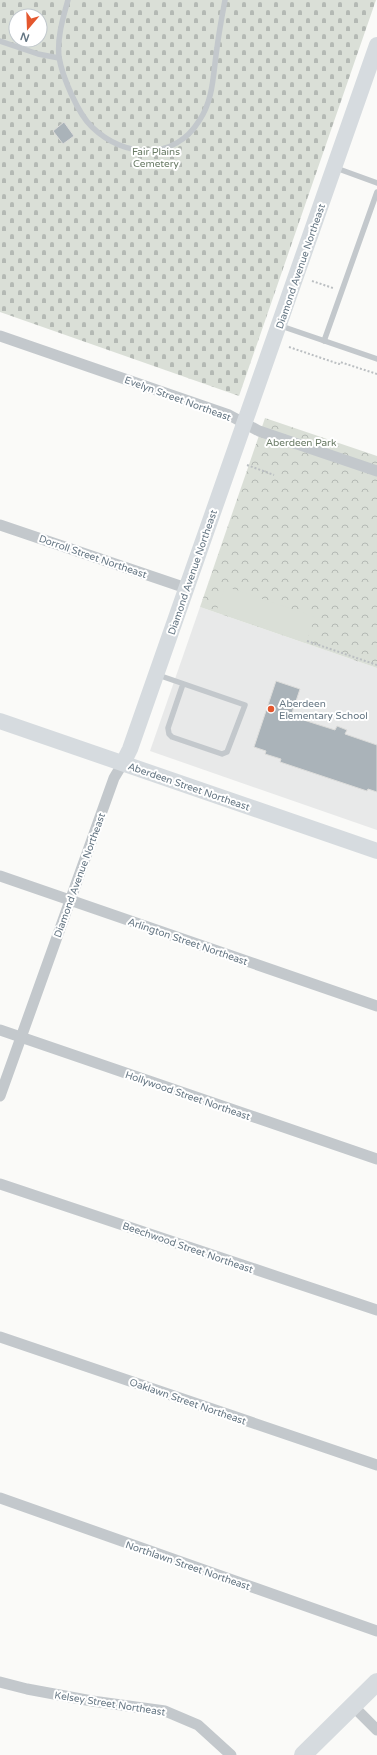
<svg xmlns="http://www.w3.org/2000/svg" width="377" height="1755" viewBox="0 0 377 1755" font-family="'Varela Round',sans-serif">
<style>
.built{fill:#e8e9e9}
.forest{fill:url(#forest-crowns)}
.cemetery{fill:url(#cemetery-stones);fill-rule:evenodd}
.pitch{fill:#dadfd7}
.building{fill:#aab3b9;stroke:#dcdcda}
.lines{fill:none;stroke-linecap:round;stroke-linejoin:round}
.path{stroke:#bbbfc2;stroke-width:2;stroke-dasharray:2 2;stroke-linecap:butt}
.lane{stroke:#c3c8cc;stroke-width:5.5}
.street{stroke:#c3c8cc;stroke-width:11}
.secondary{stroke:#d6dbdf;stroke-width:16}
.primary{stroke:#d6dbdf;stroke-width:18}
.poi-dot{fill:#e4572e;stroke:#fff;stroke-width:1.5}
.labels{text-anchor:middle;stroke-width:4;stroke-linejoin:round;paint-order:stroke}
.park-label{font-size:10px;fill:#687a64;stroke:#fff}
.street-label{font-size:10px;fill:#657683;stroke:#fff}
.poi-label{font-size:10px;fill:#657683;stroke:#fff;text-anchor:start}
</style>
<defs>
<pattern id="forest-crowns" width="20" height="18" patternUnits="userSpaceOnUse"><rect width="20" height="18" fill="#dadfd7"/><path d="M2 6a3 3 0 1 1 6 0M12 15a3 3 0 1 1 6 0" fill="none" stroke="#b4b9b4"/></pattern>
<pattern id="cemetery-stones" width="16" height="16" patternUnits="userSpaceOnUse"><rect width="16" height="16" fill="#dadfd7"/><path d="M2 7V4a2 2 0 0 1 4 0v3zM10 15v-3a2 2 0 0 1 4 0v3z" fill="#b4b9b4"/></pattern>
</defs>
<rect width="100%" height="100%" fill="#fafaf8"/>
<path class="built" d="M200 607 377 668V830L150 751Z"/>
<path class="forest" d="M265 418 377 456V668L200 607Z"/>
<path class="cemetery" d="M0 0H376L239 396 0 312ZM16 16H40V40H16Z"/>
<path class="pitch" d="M225 586 315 617 306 643 216 612Z"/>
<g class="building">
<path d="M64 122 74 136 63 144 53 131Z"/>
<path d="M276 681 300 689 291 716 335 730 337 726 347 730 345 734 377 745V792L368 789 367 791 280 762 281 759 265 754 266 751 254 747Z"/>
</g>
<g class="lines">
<g class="path">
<path d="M312 281 333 288"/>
<path d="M289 347 339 364 340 362 377 374"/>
<path d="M247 465 274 475"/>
<path d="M307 641 377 665"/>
</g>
<g class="lane">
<path d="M68 0C63 18 57 37 59 57 62 76 78 114 92 127 124 158 174 161 199 121 214 99 213 73 217 48 219 32 222 16 225 0"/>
<path d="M0 41 38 54 59 58"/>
<path d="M336 168 377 183"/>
<path d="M281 326 377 359"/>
<path d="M324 341 377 192"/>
<path d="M158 675 245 705 227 752 222 754 172 737 169 734 168 728 183 684"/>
</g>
<g class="street">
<path d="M0 336 229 415 259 431 377 471"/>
<path d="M0 525 186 588"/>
<path d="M0 876 377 1006"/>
<path d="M0 1030 377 1159"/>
<path d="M0 1096 114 778 123 763"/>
<path d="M0 1184 377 1310"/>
<path d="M0 1337 377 1465"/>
<path d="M0 1498 377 1631"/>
<path d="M0 1682 27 1689 92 1701 165 1711 198 1725 231 1755"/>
<path d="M353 1706 377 1730"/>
</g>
<g class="secondary">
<path d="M0 721 377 851"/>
<path d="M123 763 130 749 377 45"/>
</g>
<path class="primary" d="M303 1755 377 1682"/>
</g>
<circle class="poi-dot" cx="271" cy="709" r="4"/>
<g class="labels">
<g class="park-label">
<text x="156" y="155">Fair Plains<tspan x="156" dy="12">Cemetery</tspan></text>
<text x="301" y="446">Aberdeen Park</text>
</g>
<g class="street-label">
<text transform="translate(300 266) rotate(-71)" y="4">Diamond Avenue Northeast</text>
<text transform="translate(178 398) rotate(20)" y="4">Evelyn Street Northeast</text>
<text transform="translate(93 556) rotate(19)" y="4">Dorroll Street Northeast</text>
<text transform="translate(192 572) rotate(-71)" y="4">Diamond Avenue Northeast</text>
<text transform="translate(189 786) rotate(19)" y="4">Aberdeen Street Northeast</text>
<text transform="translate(79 875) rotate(-70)" y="4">Diamond Avenue Northeast</text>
<text transform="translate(188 941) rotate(19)" y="4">Arlington Street Northeast</text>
<text transform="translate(188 1095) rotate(19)" y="4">Hollywood Street Northeast</text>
<text transform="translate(188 1247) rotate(19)" y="4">Beechwood Street Northeast</text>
<text transform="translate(188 1401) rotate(19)" y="4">Oaklawn Street Northeast</text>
<text transform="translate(188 1565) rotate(19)" y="4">Northlawn Street Northeast</text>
<text transform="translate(110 1703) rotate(9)" y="4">Kelsey Street Northeast</text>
</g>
<g class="poi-label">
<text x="279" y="707">Aberdeen<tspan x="279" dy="12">Elementary School</tspan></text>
</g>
</g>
<g transform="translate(28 28) rotate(199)"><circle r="19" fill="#ffffff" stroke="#c1c8cd"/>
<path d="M0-3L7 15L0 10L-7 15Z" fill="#e4572e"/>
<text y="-6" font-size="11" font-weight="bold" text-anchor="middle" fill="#657683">N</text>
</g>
</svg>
